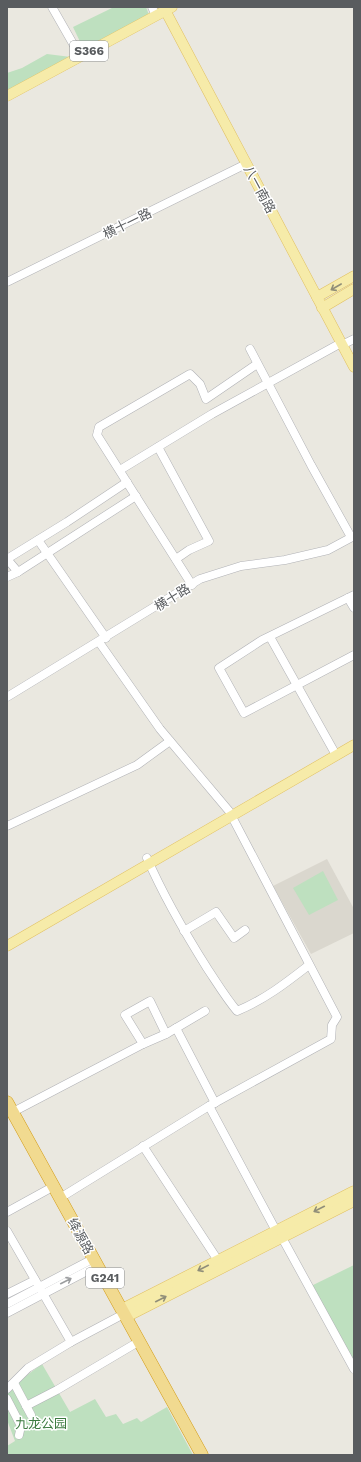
<svg xmlns="http://www.w3.org/2000/svg" width="361" height="1462" viewBox="0 0 361 1462" font-family="'Work Sans','Noto Sans SC',sans-serif">
<style>
.education{fill:#dad7ce}
.green{fill:#bee0bf}
.lines{fill:none;stroke-linecap:round;stroke-linejoin:round}
.minor-casing{stroke:#b1b2b6;stroke-width:9}
.major-casing{stroke:#e1c062;stroke-width:11}
.highway-casing{stroke:#d39c17;stroke-width:13}
.minor{stroke:#fff;stroke-width:8}
.major{stroke:#f6eba9;stroke-width:10}
.highway{stroke:#f1da90;stroke-width:12}
.oneway{stroke:#908e79}
.oneway2{stroke:#9b9d9f}
.labels{text-anchor:middle;stroke-width:3;stroke-linejoin:round;paint-order:stroke}
.shield{fill:#fff;stroke:#8b8d8f;stroke-width:1}
.shield-label{font-size:12px;font-weight:bold;fill:#595c5f}
.street-label{font-size:13px;fill:#595c5f;stroke:#fff}
.park-label{font-size:13px;fill:#3c7b40;stroke:#fff}
</style>
<rect width="100%" height="100%" fill="#eae8e0"/>
<path class="education" d="M327 859 354 909V933L311 954 273 886Z"/>
<g class="green">
<path d="M114 7H146L149 15 84 50 73 27Z"/>
<path d="M47 54 71 57 7 91V73L22 68Z"/>
<path d="M323 871 338 900 309 915 293 888Z"/>
<path d="M354 1265V1358L349 1361 309 1287Z"/>
<path d="M42 1364 70 1412 95 1399 106 1417 116 1414 123 1424 137 1418 141 1422 167 1407 193 1455H7V1446L15 1441 7 1420V1390Z"/>
</g>
<g class="lines">
<defs>
<g id="minor">
<path d="M52 7 80 56"/>
<path d="M152 7 156 16"/>
<path d="M7 282 246 164"/>
<path d="M342 345 354 339"/>
<path d="M250 349 311 465 351 537"/>
<path d="M158 447 209 541 189 550 176 559"/>
<path d="M120 470 212 414 341 343"/>
<path d="M38 540 106 638"/>
<path d="M18 572 136 496"/>
<path d="M7 577 18 572 7 559 67 522 127 482"/>
<path d="M192 585 97 435 99 427 190 374 200 384 206 399 257 364"/>
<path d="M354 595 262 640 219 668 244 713 354 655"/>
<path d="M348 598 354 608"/>
<path d="M270 637 336 755"/>
<path d="M7 697 200 579 241 566 285 560 328 550 354 536"/>
<path d="M7 826 137 765 170 741"/>
<path d="M147 858C164 897 185 933 207 968 217 983 226 998 237 1011 264 1000 286 983 309 965"/>
<path d="M184 931 216 912 234 938 245 930"/>
<path d="M176 1028 215 1103"/>
<path d="M143 1044 166 1034"/>
<path d="M209 1106 274 1227"/>
<path d="M13 1112 143 1044 125 1015 150 1001 166 1034 205 1011"/>
<path d="M143 1146 221 1265"/>
<path d="M60 1198 209 1106 331 1039 332 1025 337 1017 229 811 160 729 99 642"/>
<path d="M7 1212 47 1190"/>
<path d="M7 1231 71 1342"/>
<path d="M280 1234 354 1369"/>
<path d="M7 1294 35 1280"/>
<path d="M7 1304 87 1262"/>
<path d="M7 1313 91 1269"/>
<path d="M14 1383 31 1415"/>
<path d="M7 1389 28 1368 71 1342 118 1317"/>
<path d="M7 1399 21 1426 19 1435"/>
<path d="M26 1406 57 1390 133 1345"/>
</g>
<g id="major">
<path d="M165 10 354 367"/>
<path d="M7 96 172 7"/>
<path d="M317 297 354 276"/>
<path d="M322 308 354 289"/>
<path d="M7 946 354 745"/>
<path d="M122 1309 354 1191"/>
<path d="M126 1317 354 1201"/>
</g>
<path id="highway" d="M7 1102 202 1455"/>
</defs>
<use href="#minor" class="minor-casing"/>
<use href="#major" class="major-casing"/>
<use href="#highway" class="highway-casing"/>
<use href="#minor" class="minor"/>
<use href="#major" class="major"/>
<use href="#highway" class="highway"/>
</g>
<defs><path id="oneway-shaft" d="M-6 0H5M1.5-3L5.5 0L1.5 3" fill="none" stroke-width="1.6" stroke-linecap="round" stroke-linejoin="round"/></defs>
<g class="oneway">
<use href="#oneway-shaft" transform="translate(336 287) rotate(150)"/>
<use href="#oneway-shaft" transform="translate(319 1209) rotate(153)"/>
<use href="#oneway-shaft" transform="translate(203 1268) rotate(153)"/>
<use href="#oneway-shaft" transform="translate(161 1299) rotate(-27)"/>
</g>
<use class="oneway2" href="#oneway-shaft" transform="translate(66 1281) rotate(-27)"/>
<g class="labels">
<g class="shield">
<rect x="70" y="41" width="38" height="20" rx="3"/>
<rect x="86" y="1268" width="38" height="20" rx="3"/>
</g>
<g class="shield-label">
<text x="89" y="55">S366</text>
<text x="105" y="1282">G241</text>
</g>
<g class="street-label">
<text transform="translate(260 189) rotate(62)" y="5">八一南路</text>
<text transform="translate(127 223) rotate(-26)" y="5">横十一路</text>
<text transform="translate(172 597) rotate(-32)" y="5">横十路</text>
<text transform="translate(81 1236) rotate(61)" y="5">绛源路</text>
</g>
<g class="park-label">
<text x="41" y="1428">九龙公园</text>
</g>
</g>
<rect width="361" height="1462" fill="none" stroke="#595c5f" stroke-width="16"/>
</svg>
